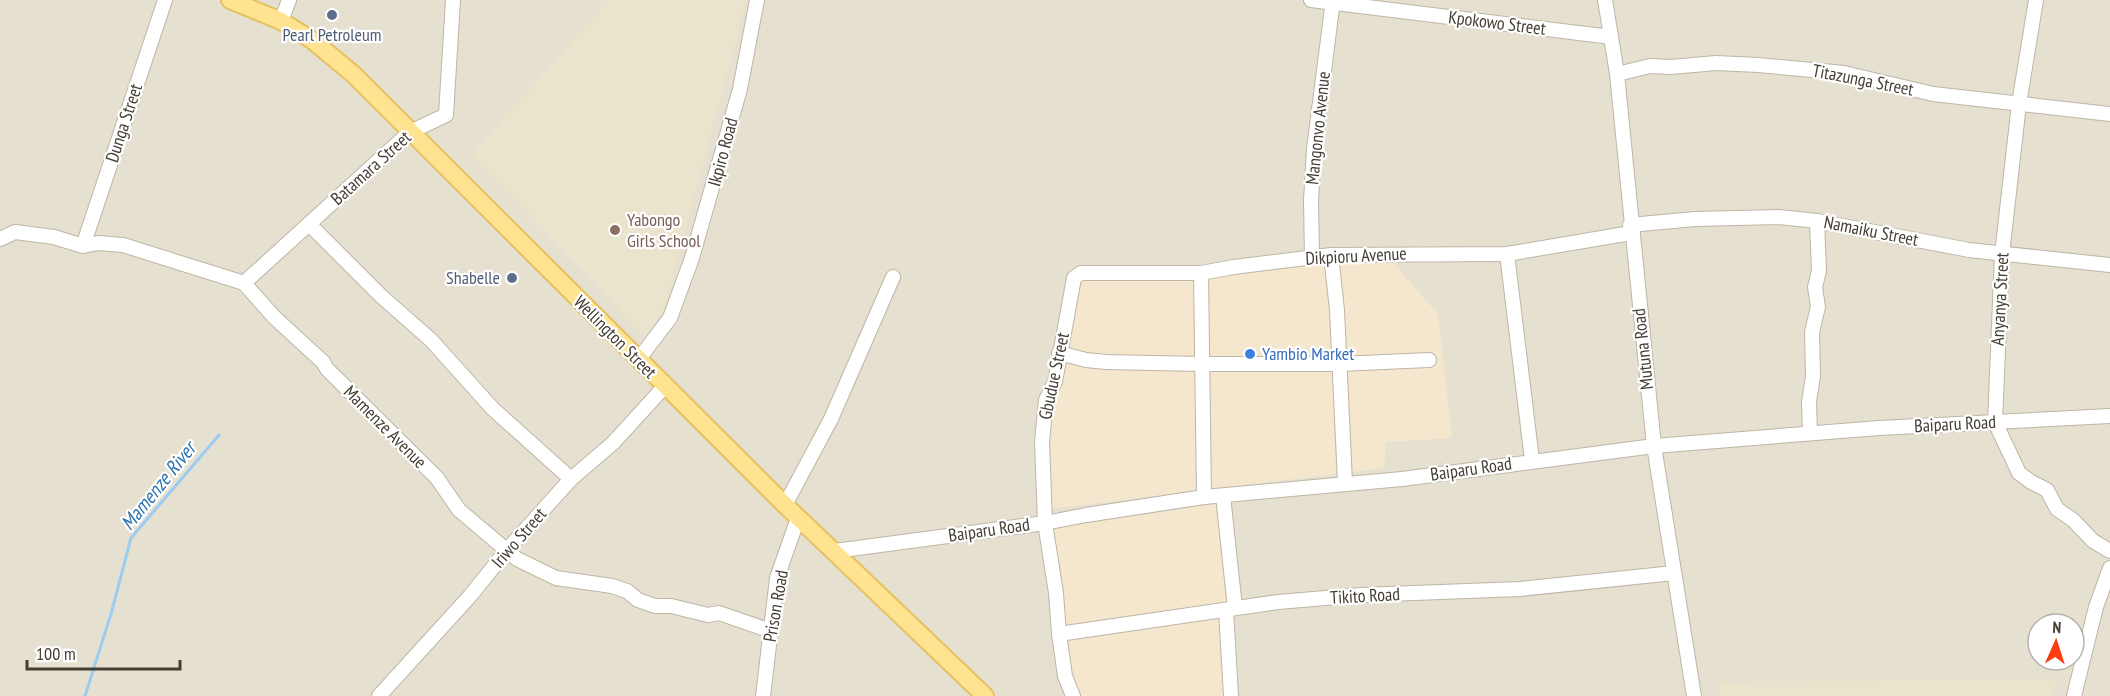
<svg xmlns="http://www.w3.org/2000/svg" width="2110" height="696" viewBox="0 0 2110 696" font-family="'PT Sans Narrow',sans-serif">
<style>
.residential{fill:#e6e0d1;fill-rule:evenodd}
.commercial{fill:#f5e6ce}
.education{fill:#ebe4cd}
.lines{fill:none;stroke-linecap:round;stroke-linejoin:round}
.stream{stroke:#9eccf0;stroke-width:3}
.minor-casing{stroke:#bdb6a6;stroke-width:16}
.major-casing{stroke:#e4c160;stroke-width:20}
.minor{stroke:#fff;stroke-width:14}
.major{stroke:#ffe390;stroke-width:16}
.service-dot{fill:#5c6f8a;stroke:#fff;stroke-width:2}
.education-dot{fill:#8d6e63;stroke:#fff;stroke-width:2}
.shop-dot{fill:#3f7fe0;stroke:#fff;stroke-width:2}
.labels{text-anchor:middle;stroke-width:4.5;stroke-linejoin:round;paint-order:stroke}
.street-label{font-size:18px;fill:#443e34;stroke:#fff}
.service-label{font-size:18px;fill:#4e5e75;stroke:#fff}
.education-label{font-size:18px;fill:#785e54;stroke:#fff;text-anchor:start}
.shop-label{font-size:18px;fill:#366cbe;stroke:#fff;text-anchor:start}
.water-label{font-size:20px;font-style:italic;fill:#2d74b0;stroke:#fff}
</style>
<rect width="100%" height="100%" fill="#f2eee4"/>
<path class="residential" d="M0 0H2110V696H0ZM2038 624H2074V660H2038Z"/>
<g class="commercial">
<path d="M1391 260 1438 314 1452 438 1386 442 1384 468 1049 509 1051 394 1070 275Z"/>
<path d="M1221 503 1233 605 1066 627 1049 529Z"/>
<path d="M1187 620H1225L1228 696H1075L1061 637Z"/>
</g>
<g class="education">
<path d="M610 0H746L665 306 645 336 472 154Z"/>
<path d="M2057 679 2050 696H1719L1718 682Z"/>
</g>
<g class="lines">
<path class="stream" d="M85 696 111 614 131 538 219 435"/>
<defs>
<g id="minor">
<path d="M1311 0 1611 37"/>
<path d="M1605 0 1617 74 1654 446 1694 696"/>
<path d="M2036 0 2019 104 2002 254 1995 422 2019 473 2031 482 2047 490 2057 509 2073 520 2093 541 2110 551"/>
<path d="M281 21 289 0"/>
<path d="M1617 74 1650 66 1671 67 1716 63 1758 65 1844 73 1933 94 2110 114"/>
<path d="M309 224 381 296 431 340 493 409 571 479"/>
<path d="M1630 225 1695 219 1779 217 1817 221 1969 250 2110 265"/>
<path d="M0 239 15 232 54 237 83 246 98 243 123 245 244 283 274 317 323 362 327 369 437 478 459 510 517 559 556 578 612 586 627 591 638 600 655 606H671L708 615 719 613 771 631"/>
<path d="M83 246 165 0"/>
<path d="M1507 254 1532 460"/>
<path d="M1331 255 1337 310 1345 483"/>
<path d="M1312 257 1311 201 1314 149 1333 0"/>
<path d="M1201 273 1204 497"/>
<path d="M244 283 410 132 446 115 453 0"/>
<path d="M1059 353 1086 360 1106 362 1202 364H1339L1429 360"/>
<path d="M638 360 670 318 692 258 740 89 757 0"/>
<path d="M1810 433 1809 402 1813 376 1812 332 1818 307 1815 287 1819 271 1817 221"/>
<path d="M1223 496 1235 608"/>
<path d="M785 505 831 419 893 277"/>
<path d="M835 551 1045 523 1086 515 1204 497 1402 479 1654 446 1879 428 2110 416"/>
<path d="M1226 610 1231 696"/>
<path d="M1059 634 1278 602 1361 595 1520 589 1674 573"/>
<path d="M379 696 470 596 507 550 571 479 613 443 665 386"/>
<path d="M763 696 777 578 798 518"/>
<path d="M1073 696 1065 676 1059 634 1056 593 1045 523 1042 442 1046 400 1055 382 1074 278 1081 273H1201L1234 267 1331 255 1507 254 1631 233"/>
<path d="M2074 696 2096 607 2110 568"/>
</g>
<path id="major" d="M230 0 281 21 312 40 353 74 785 505 985 696"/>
</defs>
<use href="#minor" class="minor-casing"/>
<use href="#major" class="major-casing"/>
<use href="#minor" class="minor"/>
<use href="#major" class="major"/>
</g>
<g class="service-dot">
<circle cx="332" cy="15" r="6"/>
<circle cx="512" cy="278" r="6"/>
</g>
<circle class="education-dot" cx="615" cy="230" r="6"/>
<circle class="shop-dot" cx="1250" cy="354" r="6"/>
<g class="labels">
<g class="street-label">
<text transform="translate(1497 23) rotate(7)" y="6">Kpokowo Street</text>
<text transform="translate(1863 80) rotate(11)" y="6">Titazunga Street</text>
<text transform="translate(124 123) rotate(-72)" y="6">Dunga Street</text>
<text transform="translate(1318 128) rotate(-84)" y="6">Mangonvo Avenue</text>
<text transform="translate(723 152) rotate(-75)" y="6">Ikpiro Road</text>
<text transform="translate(371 168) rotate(-42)" y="6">Batamara Street</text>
<text transform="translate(1871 231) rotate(11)" y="6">Namaiku Street</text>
<text transform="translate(1356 256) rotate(-3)" y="6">Dikpioru Avenue</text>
<text transform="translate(2000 299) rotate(-87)" y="6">Anyanya Street</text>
<text transform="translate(615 337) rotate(45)" y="6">Wellington Street</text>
<text transform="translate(1643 349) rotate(-96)" y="6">Mutuna Road</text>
<text transform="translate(1054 376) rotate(-78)" y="6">Gbudue Street</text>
<text transform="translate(1955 424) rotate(-3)" y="6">Baiparu Road</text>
<text transform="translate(385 427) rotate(45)" y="6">Mamenze Avenue</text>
<text transform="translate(1471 469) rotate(-8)" y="6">Baiparu Road</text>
<text transform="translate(989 530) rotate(-8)" y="6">Baiparu Road</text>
<text transform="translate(519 538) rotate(-49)" y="6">Iriwo Street</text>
<text transform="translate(1365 596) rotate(-3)" y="6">Tikito Road</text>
<text transform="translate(776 606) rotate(-80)" y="6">Prison Road</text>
</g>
<g class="service-label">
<text x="332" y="41">Pearl Petroleum</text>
<text x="500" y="284" text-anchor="end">Shabelle</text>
</g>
<g class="education-label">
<text x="627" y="226">Yabongo<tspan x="627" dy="21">Girls School</tspan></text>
</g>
<g class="shop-label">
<text x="1262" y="360">Yambio Market</text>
</g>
<g class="water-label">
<text transform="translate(158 486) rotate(-51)" y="7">Mamenze River</text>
</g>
</g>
<g transform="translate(2056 642) rotate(3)"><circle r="28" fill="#ffffff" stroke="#b4b2ae" stroke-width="1.5"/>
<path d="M0-4.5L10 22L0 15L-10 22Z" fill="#fb3d11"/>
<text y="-9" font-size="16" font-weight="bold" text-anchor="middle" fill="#443e34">N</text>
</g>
<path d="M27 660v9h153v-9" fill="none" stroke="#443e34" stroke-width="3"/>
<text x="36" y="660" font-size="18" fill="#443e34" stroke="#ffffff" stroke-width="4.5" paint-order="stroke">100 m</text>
</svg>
